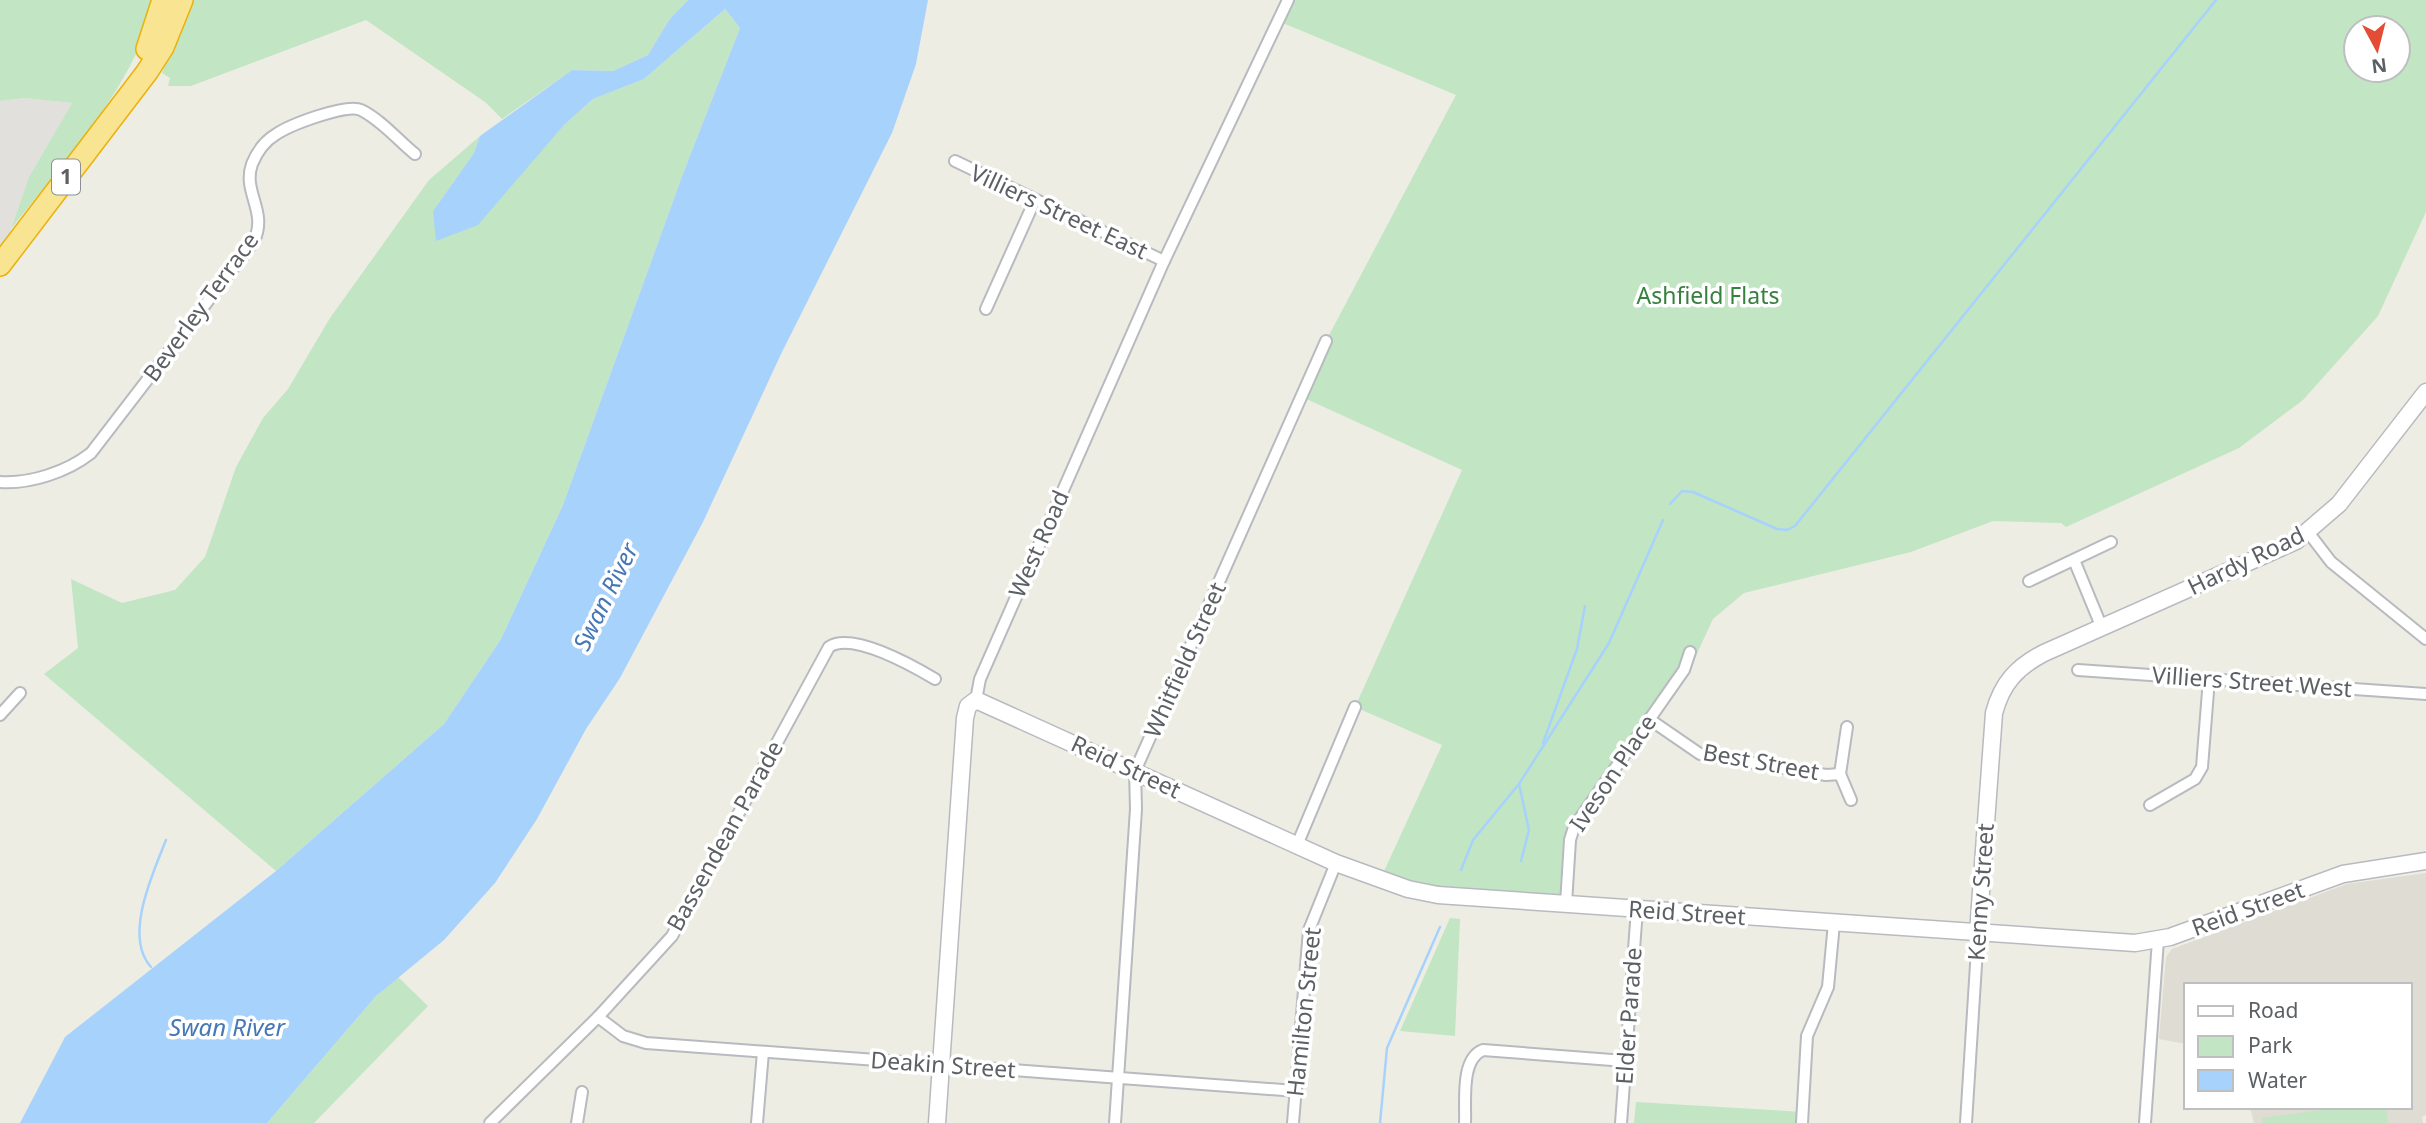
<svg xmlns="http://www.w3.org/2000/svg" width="2426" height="1123" viewBox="0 0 2426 1123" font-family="'Noto Sans',sans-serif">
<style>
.industrial{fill:#e2e0dc}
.education{fill:#dedcd3}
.green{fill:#c2e5c4;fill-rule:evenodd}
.water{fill:#a7d2fc}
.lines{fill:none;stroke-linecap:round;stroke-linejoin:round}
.stream{stroke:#a7d2fc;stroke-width:2.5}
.street-casing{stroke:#b7babe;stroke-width:14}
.secondary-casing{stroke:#b8bac0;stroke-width:19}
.highway-casing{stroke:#ebb108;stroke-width:24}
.street{stroke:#fff;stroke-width:10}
.secondary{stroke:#fff;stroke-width:16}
.highway{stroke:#f9e491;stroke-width:21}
.labels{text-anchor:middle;stroke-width:7;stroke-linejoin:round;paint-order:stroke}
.shield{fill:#fff;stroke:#8d9092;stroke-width:2}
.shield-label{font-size:21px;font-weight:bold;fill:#5c6064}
.street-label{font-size:23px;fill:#5c6064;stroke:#fff}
.park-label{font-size:23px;fill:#37813f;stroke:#fff}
.water-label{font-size:24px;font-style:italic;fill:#4677b6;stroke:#fff}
</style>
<rect width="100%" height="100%" fill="#eeede4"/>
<path class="industrial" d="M25 98 72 103 29 177 0 261V101Z"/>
<path class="education" d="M2426 873V1115L2422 1117 2423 1123H2254L2250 1107H2410V985H2186V1044L2159 1039 2166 957 2172 949 2347 884Z"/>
<g class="green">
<path d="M0 0H156C134 87 65 160 11 229L29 177 72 103 25 98 0 101Z"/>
<path d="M190 0H688L669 20 648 55 613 71 572 70 502 119 485 102 366 20 191 86H168L170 78 162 73Z"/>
<path d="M1288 0H2426V212L2378 316 2303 400 2239 448 2066 527 2061 523 1993 521 1911 552 1744 593 1713 619 1688 673 1576 826 1569 904 1380 880 1442 745 1355 707 1462 470 1302 397 1326 341 1456 95 1278 21ZM2356 28H2398V70H2356Z"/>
<path d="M725 9 740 28 684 171 563 505 501 639 444 724 276 871 44 674 78 648 71 579 122 603 175 590 205 557 236 467 263 418 288 389 330 318 429 180 480 136 474 153 433 211 564 125 593 99 644 79Z"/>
<path d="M1450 918 1460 919 1455 1036 1400 1031Z"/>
<path d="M398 977 428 1006 314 1123H267L376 996Z"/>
<path d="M1636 1102 1803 1112 1802 1123H1634Z"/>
<path d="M2346 1107H2386L2388 1123H2263L2262 1118Z"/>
</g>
<path class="water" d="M688 0H928L916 64 892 133 782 352 703 522 620 678 586 729 537 819 495 883 444 940 376 996 267 1123H20L65 1037 276 871 444 724 501 639 563 505 684 171 740 28 725 9 644 79 593 99 564 125 478 225 436 241 433 211 474 153 480 136 572 70 613 71 648 55 669 20Z"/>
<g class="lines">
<g class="stream">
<path d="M1670 504 1682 491 1693 492 1777 529 1787 530 1795 526 2216 0"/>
<path d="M1543 743 1577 649 1585 606"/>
<path d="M1519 784 1529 830 1521 861"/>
<path d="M1461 870 1473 840 1519 784 1609 643 1663 520"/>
<path d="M151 967C123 937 153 873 166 840"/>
<path d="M1380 1123 1387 1048 1440 927"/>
</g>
<defs>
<g id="street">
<path d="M955 161 1164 261"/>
<path d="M986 309 1035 200"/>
<path d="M0 482C30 484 67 472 91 453L254 241C268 211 242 192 252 164 257 152 265 141 275 135 289 125 347 103 361 110 380 119 399 141 415 154"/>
<path d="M2308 532 2331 562 2426 639"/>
<path d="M2074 560 2102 628"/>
<path d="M2029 581 2111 542"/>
<path d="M2078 670 2426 694"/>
<path d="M976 700 980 679 1164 261 1288 0"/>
<path d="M0 715 20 693"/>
<path d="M1649 719 1700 754 1826 775 1840 774 1851 800"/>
<path d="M1840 774 1847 727"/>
<path d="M2150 805 2195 779 2202 767 2209 679"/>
<path d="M1297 845 1355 707"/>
<path d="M1566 904 1570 840 1574 827 1684 670 1690 652"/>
<path d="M598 1017 623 1036 646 1043 1296 1091"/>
<path d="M490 1123 598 1017 672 936 829 647C852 631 913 666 935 679"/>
<path d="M577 1123 582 1092"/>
<path d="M757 1123 763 1052"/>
<path d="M1115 1123 1136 809 1135 771 1326 341"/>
<path d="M1293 1123 1309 930 1336 863"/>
<path d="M1465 1123C1466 1102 1460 1059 1483 1050L1625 1061"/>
<path d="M1621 1123 1637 909"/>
<path d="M1802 1123 1807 1036 1828 987 1834 923"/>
<path d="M1966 1123 1978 933"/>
<path d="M2145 1123 2158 940"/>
</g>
<g id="secondary">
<path d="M1978 933 1994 713C2002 683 2017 667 2044 653L2296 541 2339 504 2426 392"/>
<path d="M937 1123 965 718 968 706 976 700 1336 863 1408 889 1438 895 2135 943 2170 937 2343 874 2426 861"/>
</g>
<g id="highway">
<path d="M147 49 163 0"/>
<path d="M0 265 147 72 163 47 182 0"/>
</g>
</defs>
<use href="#street" class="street-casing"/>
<use href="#secondary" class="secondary-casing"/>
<use href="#highway" class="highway-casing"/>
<use href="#street" class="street"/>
<use href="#secondary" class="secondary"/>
<use href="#highway" class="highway"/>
</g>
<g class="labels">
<rect class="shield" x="52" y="159.5" width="28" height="35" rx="5"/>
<g class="shield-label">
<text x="66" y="184">1</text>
</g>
<g class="street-label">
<text transform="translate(1059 212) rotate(25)" y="8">Villiers Street East</text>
<text transform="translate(201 307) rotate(-54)" y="8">Beverley Terrace</text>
<text transform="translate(1039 544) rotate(-66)" y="8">West Road</text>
<text transform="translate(2246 561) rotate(-26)" y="8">Hardy Road</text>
<text transform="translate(1185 660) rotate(-66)" y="8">Whitfield Street</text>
<text transform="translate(2252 682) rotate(4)" y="8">Villiers Street West</text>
<text transform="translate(1761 762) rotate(10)" y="8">Best Street</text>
<text transform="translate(1126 767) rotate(25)" y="8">Reid Street</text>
<text transform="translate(1613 773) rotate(-56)" y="8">Iveson Place</text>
<text transform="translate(725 836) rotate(-61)" y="8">Bassendean Parade</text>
<text transform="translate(1981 892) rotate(-86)" y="8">Kenny Street</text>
<text transform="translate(2248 909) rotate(-20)" y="8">Reid Street</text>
<text transform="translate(1687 913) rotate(4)" y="8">Reid Street</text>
<text transform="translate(1304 1012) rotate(-84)" y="8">Hamilton Street</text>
<text transform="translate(1629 1016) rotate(-86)" y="8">Elder Parade</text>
<text transform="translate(943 1065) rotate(4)" y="8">Deakin Street</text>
</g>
<g class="park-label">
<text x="1708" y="304">Ashfield Flats</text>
</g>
<g class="water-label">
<text transform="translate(606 597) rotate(-64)" y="8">Swan River</text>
<text x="227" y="1036">Swan River</text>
</g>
</g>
<rect x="2184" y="983" width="228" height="126" fill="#ffffff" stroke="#bebfc1" stroke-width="2"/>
<rect x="2198" y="1006" width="35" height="10" fill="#ffffff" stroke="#bebfc1" stroke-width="2"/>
<text x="2248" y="1018" font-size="21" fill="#5c6064">Road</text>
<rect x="2198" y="1036" width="35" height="21" fill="#c2e5c4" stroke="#bebfc1" stroke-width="2"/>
<text x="2248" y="1053" font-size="21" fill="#5c6064">Park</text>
<rect x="2198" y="1070" width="35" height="21" fill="#a7d2fc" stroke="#bebfc1" stroke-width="2"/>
<text x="2248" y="1088" font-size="21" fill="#5c6064">Water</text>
<g transform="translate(2377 49) rotate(173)"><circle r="33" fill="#ffffff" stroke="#bebfc1" stroke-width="2"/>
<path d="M0-5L12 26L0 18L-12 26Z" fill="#e34d35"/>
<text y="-10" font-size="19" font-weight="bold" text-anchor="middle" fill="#5c6064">N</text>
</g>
</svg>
